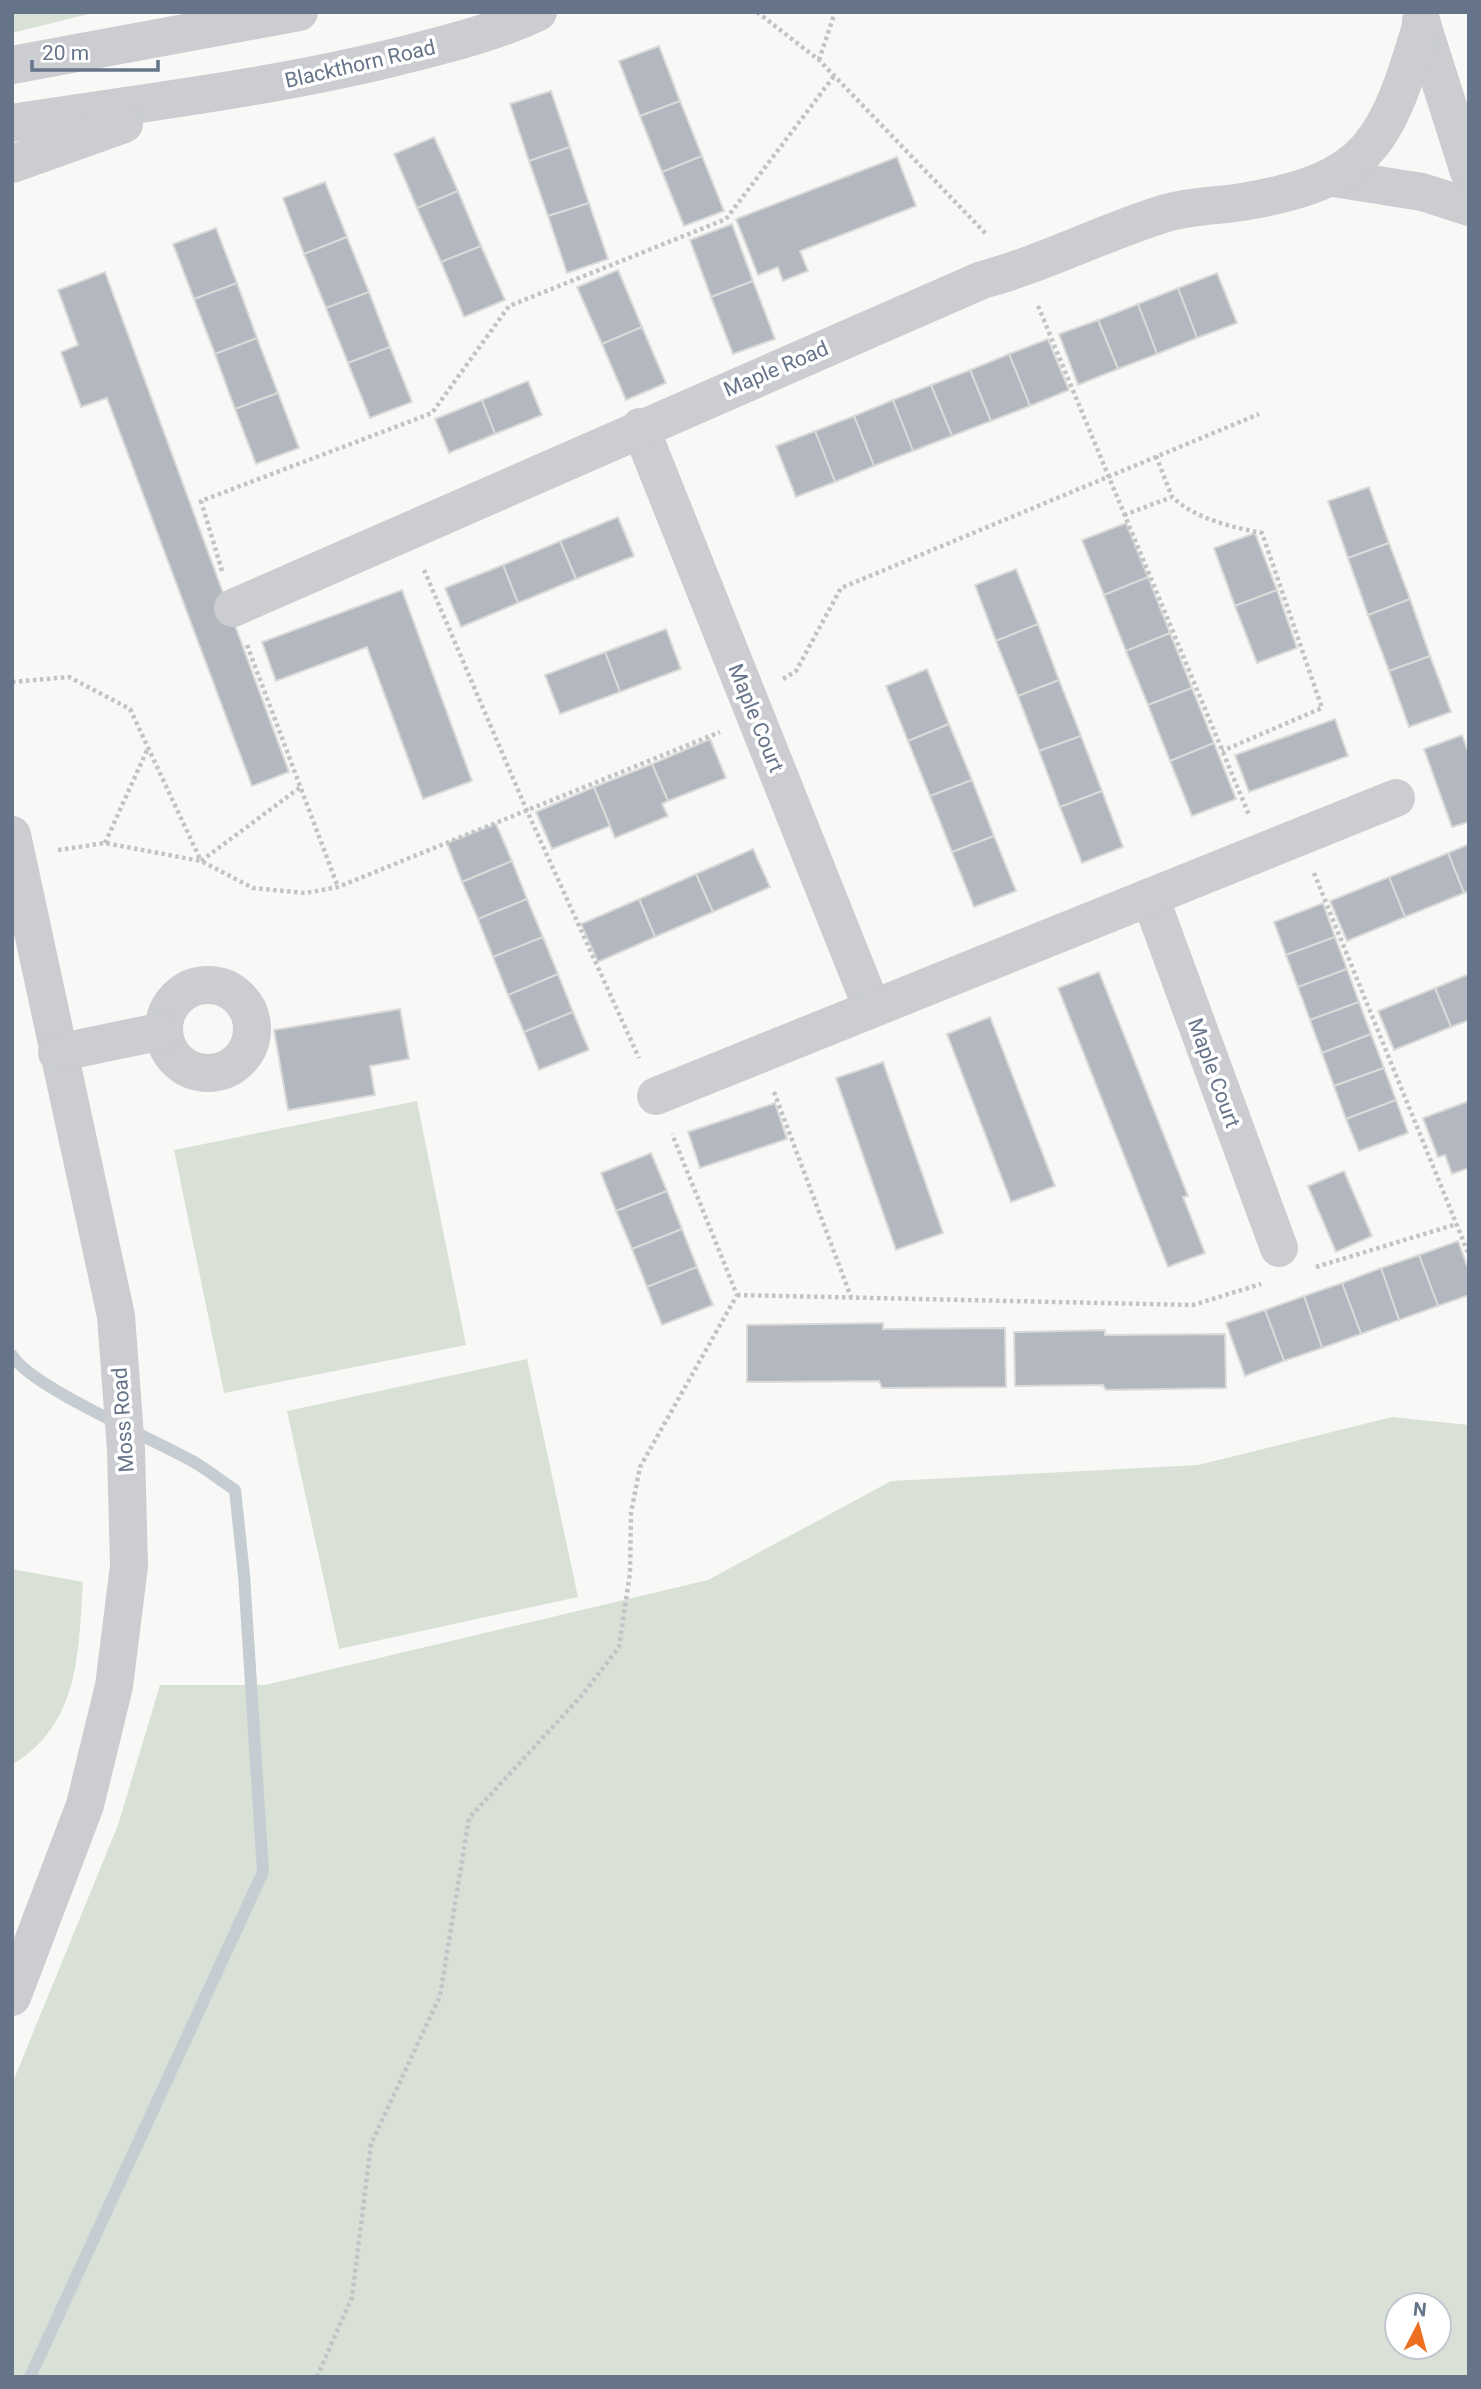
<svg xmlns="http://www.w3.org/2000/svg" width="1481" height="2389" viewBox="0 0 1481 2389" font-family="Roboto,sans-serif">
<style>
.green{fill:#d9e1d6;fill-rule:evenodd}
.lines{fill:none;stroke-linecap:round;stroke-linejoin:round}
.stream{stroke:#c5cdd3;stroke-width:12}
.building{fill:#b3b8c0;stroke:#dadad8;stroke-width:2}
.path{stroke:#c2c3c6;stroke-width:4.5;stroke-dasharray:3.5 3.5;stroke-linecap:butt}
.minor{stroke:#cbcdd1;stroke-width:38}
.labels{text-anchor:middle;stroke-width:7;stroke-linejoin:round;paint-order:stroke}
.street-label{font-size:21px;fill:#667489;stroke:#fff}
</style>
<rect width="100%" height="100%" fill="#f8f9f6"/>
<g class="green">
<path d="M12 12H97L12 33Z"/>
<path d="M417 1101 466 1345 224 1393 174 1150Z"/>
<path d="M527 1359 578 1597 339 1649 287 1411Z"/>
<path d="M1392 1417 1469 1425V2377H12V2084L118 1825 160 1685H265L708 1580 891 1481 1198 1465ZM1439 2305V2347H1397V2305Z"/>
<path d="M12 1569 83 1582C78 1652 81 1723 12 1765Z"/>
</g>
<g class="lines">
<path class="stream" d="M12 1355C30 1387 156 1440 194 1462 208 1470 221 1481 235 1490L244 1575 263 1872 30 2377"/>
</g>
<g class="building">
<path d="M659 46 680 101 640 116 619 61Z"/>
<path d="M551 91 570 147 529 161 510 104Z"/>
<path d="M680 101 702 156 662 172 640 116Z"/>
<path d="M434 137 458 191 417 208 394 154Z"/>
<path d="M570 147 589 203 548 216 529 161Z"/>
<path d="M702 156 724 211 684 226 662 172Z"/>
<path d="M897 157 916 206 800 251 808 271 783 281 778 267 758 275 736 219Z"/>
<path d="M325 182 347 237 304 254 283 198Z"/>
<path d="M458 191 481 246 441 262 417 208Z"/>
<path d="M589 203 608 259 567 273 548 216Z"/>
<path d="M732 224 753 281 711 297 690 240Z"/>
<path d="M216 228 237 283 194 299 173 244Z"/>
<path d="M347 237 369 292 326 308 304 254Z"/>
<path d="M481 246 505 300 464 317 441 262Z"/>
<path d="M618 270 642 327 602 344 577 287Z"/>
<path d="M105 272 289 772 252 786 107 398 81 407 61 352 78 345 58 290Z"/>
<path d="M1217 273 1237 323 1197 338 1178 288Z"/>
<path d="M753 281 775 339 733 354 711 297Z"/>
<path d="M237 283 257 338 215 354 194 299Z"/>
<path d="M1178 288 1197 338 1157 354 1138 304Z"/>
<path d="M369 292 390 347 348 363 326 308Z"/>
<path d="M1138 304 1157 354 1118 369 1098 320Z"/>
<path d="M1098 320 1118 369 1078 385 1059 334Z"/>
<path d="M642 327 666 383 626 400 602 344Z"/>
<path d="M257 338 278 393 235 409 215 354Z"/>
<path d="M1048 339 1069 390 1030 406 1009 354Z"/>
<path d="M390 347 412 402 370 418 348 363Z"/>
<path d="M1009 354 1030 406 991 421 970 370Z"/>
<path d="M970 370 991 421 952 436 931 385Z"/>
<path d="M528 381 542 415 495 434 482 400Z"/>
<path d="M931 385 952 436 913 451 893 400Z"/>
<path d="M278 393 299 448 256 464 235 409Z"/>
<path d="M482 400 495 434 449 453 435 419Z"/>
<path d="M893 400 913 451 874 466 854 416Z"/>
<path d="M854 416 874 466 835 482 815 431Z"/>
<path d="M815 431 835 482 796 497 776 446Z"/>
<path d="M1369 487 1389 543 1348 558 1328 501Z"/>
<path d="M618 517 634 556 576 579 560 541Z"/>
<path d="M1126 523 1148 577 1104 595 1082 540Z"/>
<path d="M1255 533 1277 590 1235 606 1214 548Z"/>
<path d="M560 541 576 579 518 603 503 565Z"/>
<path d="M1389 543 1410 599 1368 615 1348 558Z"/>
<path d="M503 565 518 603 461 627 445 588Z"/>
<path d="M1016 569 1038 624 996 641 975 585Z"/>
<path d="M1148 577 1170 633 1126 651 1104 595Z"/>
<path d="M402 590 472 781 423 799 367 647 276 681 262 642Z"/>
<path d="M1277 590 1297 648 1257 663 1235 606Z"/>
<path d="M1410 599 1430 656 1389 671 1368 615Z"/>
<path d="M1038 624 1059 680 1018 696 996 641Z"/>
<path d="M666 629 681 669 620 692 605 652Z"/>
<path d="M1170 633 1192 688 1148 705 1126 651Z"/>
<path d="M605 652 620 692 560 714 545 675Z"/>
<path d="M1430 656 1451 712 1409 727 1389 671Z"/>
<path d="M927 669 949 724 908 741 886 686Z"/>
<path d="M1059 680 1081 736 1039 751 1018 696Z"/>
<path d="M1192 688 1214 743 1170 761 1148 705Z"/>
<path d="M1335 719 1348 756 1249 792 1235 755Z"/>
<path d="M949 724 972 780 930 796 908 741Z"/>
<path d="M1462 735 1469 754V822L1452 827 1424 749Z"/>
<path d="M1081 736 1102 791 1060 807 1039 751Z"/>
<path d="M710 739 726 778 668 801 652 764Z"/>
<path d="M1214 743 1236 799 1192 816 1170 761Z"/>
<path d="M652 764 668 801 662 804 668 816 615 838 594 787Z"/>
<path d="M972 780 994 836 952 852 930 796Z"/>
<path d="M594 787 610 826 552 849 536 812Z"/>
<path d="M1102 791 1123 847 1082 863 1060 807Z"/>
<path d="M496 824 512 861 462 882 447 843Z"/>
<path d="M994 836 1016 891 974 907 952 852Z"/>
<path d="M1469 844V891L1464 893 1448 853Z"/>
<path d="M753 849 770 887 713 912 696 874Z"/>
<path d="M1448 853 1464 893 1405 917 1389 877Z"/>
<path d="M512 861 527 899 478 919 462 882Z"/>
<path d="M696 874 713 912 655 937 639 899Z"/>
<path d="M1389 877 1405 917 1347 941 1330 901Z"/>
<path d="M527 899 543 937 493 957 478 919Z"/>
<path d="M639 899 655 937 598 962 581 924Z"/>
<path d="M1323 903 1335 937 1286 955 1274 922Z"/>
<path d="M543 937 558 974 508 995 493 957Z"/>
<path d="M1335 937 1347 969 1298 987 1286 955Z"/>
<path d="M1347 969 1359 1002 1310 1020 1298 987Z"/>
<path d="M1099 972 1188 1196 1183 1197 1205 1253 1168 1267 1058 988Z"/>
<path d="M558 974 573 1012 524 1032 508 995Z"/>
<path d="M1469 974V1020L1451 1027 1435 988Z"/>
<path d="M1435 988 1451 1027 1394 1050 1378 1011Z"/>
<path d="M1359 1002 1371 1034 1322 1053 1310 1020Z"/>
<path d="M400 1009 409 1059 370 1066 375 1095 288 1110 274 1030Z"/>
<path d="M573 1012 589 1050 539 1070 524 1032Z"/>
<path d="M990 1017 1055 1186 1011 1202 947 1034Z"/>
<path d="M1371 1034 1384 1068 1334 1086 1322 1053Z"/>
<path d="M883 1062 943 1233 896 1250 836 1078Z"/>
<path d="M1384 1068 1396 1100 1346 1119 1334 1086Z"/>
<path d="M1396 1100 1408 1133 1359 1151 1346 1119Z"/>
<path d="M1469 1101V1168L1452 1174 1445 1155 1438 1157 1423 1118Z"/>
<path d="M775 1103 787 1139 700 1168 688 1132Z"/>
<path d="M651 1153 667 1191 616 1211 601 1173Z"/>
<path d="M1344 1171 1372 1236 1336 1252 1308 1186Z"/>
<path d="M667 1191 682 1229 632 1249 616 1211Z"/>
<path d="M682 1229 697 1267 647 1287 632 1249Z"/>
<path d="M1458 1241 1469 1271V1295L1438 1306 1419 1255Z"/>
<path d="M1419 1255 1438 1306 1399 1320 1381 1268Z"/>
<path d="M697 1267 713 1305 662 1325 647 1287Z"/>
<path d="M1381 1268 1399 1320 1361 1334 1342 1283Z"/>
<path d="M1342 1283 1361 1334 1322 1348 1304 1296Z"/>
<path d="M1304 1296 1322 1348 1284 1361 1265 1310Z"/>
<path d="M1265 1310 1284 1361 1245 1376 1226 1323Z"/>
<path d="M883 1323V1329L1005 1328 1006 1387 882 1388 879 1381 747 1382V1325Z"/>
<path d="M1105 1330V1335L1225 1334 1226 1388 1106 1390 1103 1385 1015 1386 1014 1332Z"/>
</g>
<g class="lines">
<g class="path">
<path d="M757 12 819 60 987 235"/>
<path d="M819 60 835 12"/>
<path d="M1038 306 1249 815"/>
<path d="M1156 456 1172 497"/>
<path d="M1124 515 1172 497C1196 519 1231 527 1262 533L1322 708 1222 751"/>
<path d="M424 570 527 811 639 1058"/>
<path d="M222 571 201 501 432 413 509 306 726 219 834 76"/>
<path d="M247 645 338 887"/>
<path d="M783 679 796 671 841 588 1259 414"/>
<path d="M12 682 69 677 130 709 201 861 302 786"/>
<path d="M105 843 148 748"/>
<path d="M58 850 105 843 201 861 253 888 305 893 338 887 720 732"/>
<path d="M1314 873 1469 1255"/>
<path d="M774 1092 851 1297"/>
<path d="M1316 1267 1457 1224"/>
<path d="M737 1295 1193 1305 1261 1284"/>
<path d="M317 2377 352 2297 371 2144 440 1996 469 1818 583 1694 619 1647 630 1573 631 1513 640 1467 737 1295 672 1134"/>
</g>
<g class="minor">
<path d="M1421 21 1469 172"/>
<path d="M12 65 299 12"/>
<path d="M12 123C140 103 270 88 396 57 443 45 494 33 538 12"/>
<path d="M12 164 124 124"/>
<path d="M1334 178 1422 192 1469 207"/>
<path d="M640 427 872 1008"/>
<path d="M233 608 982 280C1045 263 1102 233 1163 214 1188 206 1217 206 1242 202 1371 181 1387 141 1422 23"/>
<path d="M12 835 116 1316 126 1450 129 1566 114 1686 85 1805 12 1997"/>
<path d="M1150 897 1279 1248"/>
<circle cx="208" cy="1029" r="44"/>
<path d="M57 1053 163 1031"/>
<path d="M656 1096 1396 798"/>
</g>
</g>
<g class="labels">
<g class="street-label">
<text transform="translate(360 64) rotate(-13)" y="7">Blackthorn Road</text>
<text transform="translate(776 369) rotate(-23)" y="7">Maple Road</text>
<text transform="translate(756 718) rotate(68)" y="7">Maple Court</text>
<text transform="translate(1214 1073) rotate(70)" y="7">Maple Court</text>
<text transform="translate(123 1420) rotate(-94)" y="7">Moss Road</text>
</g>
</g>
<rect width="1481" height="2389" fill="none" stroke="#667489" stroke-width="28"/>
<g transform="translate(1418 2326) rotate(6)"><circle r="33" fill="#ffffff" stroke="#c2c7d0" stroke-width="2"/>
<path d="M0-5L12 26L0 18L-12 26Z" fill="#ed7021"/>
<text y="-10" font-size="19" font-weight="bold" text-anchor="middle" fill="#667489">N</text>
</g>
<path d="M32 60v10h126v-10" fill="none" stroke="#667489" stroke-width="3.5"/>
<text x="42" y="60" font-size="21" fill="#667489" stroke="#ffffff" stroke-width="5" paint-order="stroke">20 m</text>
</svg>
